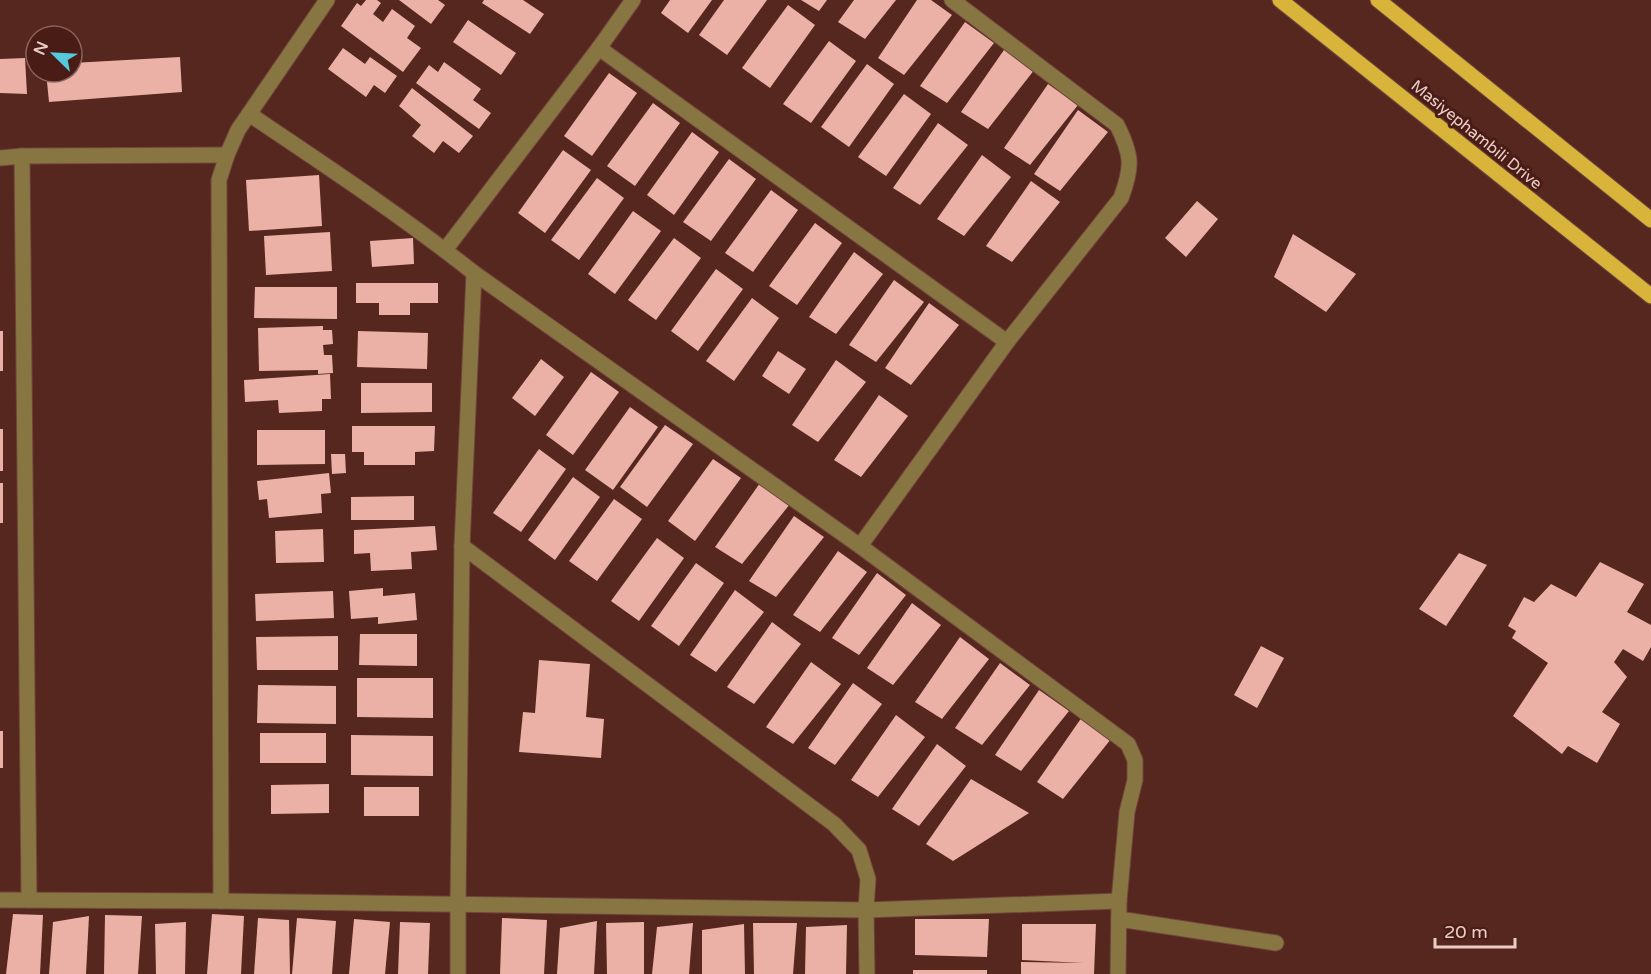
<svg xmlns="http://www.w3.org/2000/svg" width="1651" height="974" viewBox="0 0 1651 974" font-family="'Varela Round',sans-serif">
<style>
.building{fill:#ebb1a6}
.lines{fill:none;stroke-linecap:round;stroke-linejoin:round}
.minor-casing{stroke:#70453d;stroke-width:17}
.major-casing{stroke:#70453d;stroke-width:17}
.minor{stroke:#887642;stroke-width:15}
.major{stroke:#d9b43a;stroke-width:15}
.labels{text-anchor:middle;stroke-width:6;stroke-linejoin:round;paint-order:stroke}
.street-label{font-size:16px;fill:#ebcdc7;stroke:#491c15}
</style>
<rect width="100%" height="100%" fill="#55271f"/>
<g class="building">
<path d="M366 0H377L381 3 373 14 383 22 392 9 415 26 407 38 421 48 403 72 341 26 357 3 361 6Z"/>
<path d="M399 0H438L445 5 431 24Z"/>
<path d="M484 0H523L544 14 530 34 482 3Z"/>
<path d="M670 0H712L688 33 661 13Z"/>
<path d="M724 0H767L727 55 699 35Z"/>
<path d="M801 0H827L819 11Z"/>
<path d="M854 0H896L865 39 838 22Z"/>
<path d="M917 0H931L952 15 904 75 878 58Z"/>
<path d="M788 5 815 25 770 88 742 68Z"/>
<path d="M468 20 516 53 501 75 453 42Z"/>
<path d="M965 22 994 43 947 103 920 86Z"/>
<path d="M829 41 856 61 811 123 783 104Z"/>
<path d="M1006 47 1035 69 988 129 961 112Z"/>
<path d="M343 48 365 64 370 57 397 76 385 93 374 85 366 97 328 69Z"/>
<path d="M180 57 182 92 49 102 46 72H72V63Z"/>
<path d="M25 58 27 94 0 93V59Z"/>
<path d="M444 62 481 89 473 100 491 113 479 129 416 83 429 65 438 72Z"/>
<path d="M867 64 894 84 849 147 821 127Z"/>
<path d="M609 73 637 93 592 156 564 136Z"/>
<path d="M1048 84 1078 105 1030 165 1004 148Z"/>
<path d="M412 88 473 136 459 153 443 141 434 153 412 136 421 125 399 106Z"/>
<path d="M904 94 931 114 886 176 858 157Z"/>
<path d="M653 103 680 123 635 186 607 166Z"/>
<path d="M1078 110 1108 132 1060 191 1034 174Z"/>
<path d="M938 123 968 145 920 205 893 188Z"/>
<path d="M692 132 719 152 674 215 647 195Z"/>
<path d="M563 150 591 170 545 233 518 213Z"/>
<path d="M982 155 1011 177 964 236 937 219Z"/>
<path d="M729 159 756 179 711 241 683 222Z"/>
<path d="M319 175 322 226 249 231 246 180Z"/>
<path d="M597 178 624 198 579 260 551 240Z"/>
<path d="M1031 181 1060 202 1012 262 986 246Z"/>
<path d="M771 190 798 210 753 272 725 253Z"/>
<path d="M1197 201 1218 219 1186 257 1165 238Z"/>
<path d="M633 211 661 231 615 294 588 274Z"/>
<path d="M815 223 842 243 797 305 769 286Z"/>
<path d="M330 232 332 271 266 275 264 236Z"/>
<path d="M1293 234 1356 274 1326 312 1274 277Z"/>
<path d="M413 238 414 264 372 267 370 241Z"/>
<path d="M674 238 701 258 656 320 628 300Z"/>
<path d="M854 252 883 274 836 334 809 317Z"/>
<path d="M716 269 743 289 698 351 671 331Z"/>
<path d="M894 280 924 302 876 362 849 345Z"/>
<path d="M356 283H438V303H410V315H379V303H356Z"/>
<path d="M255 287H337V319L254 318Z"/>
<path d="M752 298 779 318 734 381 706 361Z"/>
<path d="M929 303 959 325 911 385 885 368Z"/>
<path d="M323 326V330H332L333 344 323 345 324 355H332L333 373 318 374V370L259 371 258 328Z"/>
<rect x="0" y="331" width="3" height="40"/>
<path d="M358 331 428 333 427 369 357 367Z"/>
<path d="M778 351 806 369 789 394 762 376Z"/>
<path d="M541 359 564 377 535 416 512 398Z"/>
<path d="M836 360 866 382 818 442 792 425Z"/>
<path d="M591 372 619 392 573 455 546 435Z"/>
<path d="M330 374 331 399H322V411L279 413 278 400 245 402 244 380Z"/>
<path d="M361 383H432V412L361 413Z"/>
<path d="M879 395 908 416 861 477 834 460Z"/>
<path d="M630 407 658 427 613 490 585 470Z"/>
<path d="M665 425 693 444 647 507 620 487Z"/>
<path d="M352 426H435L434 451 415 452V465H364V452H352Z"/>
<rect x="0" y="429" width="3" height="42"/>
<path d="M257 430H325V464L257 465Z"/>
<path d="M539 449 566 469 521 532 493 513Z"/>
<path d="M331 454H345L346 473 332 474Z"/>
<path d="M713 459 741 478 695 541 668 521Z"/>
<path d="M329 473 331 493 321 494 322 513 269 518 267 499 259 500 257 481Z"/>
<path d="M573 477 600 497 555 560 528 540Z"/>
<rect x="0" y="483" width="3" height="40"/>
<path d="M760 483 790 504 742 564 715 547Z"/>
<path d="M414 496V520H351V497Z"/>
<path d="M614 499 642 519 597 581 569 561Z"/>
<path d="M794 516 824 537 776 597 749 581Z"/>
<path d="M435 526 437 550 411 552 412 569 371 571 370 553 354 554V530Z"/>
<path d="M323 529 324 562 276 563 275 531Z"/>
<path d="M657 538 684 558 639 621 611 601Z"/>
<path d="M838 551 867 572 820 632 793 615Z"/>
<path d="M1459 553 1487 565 1446 626 1419 609Z"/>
<path d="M1600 562 1644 584 1627 612 1651 625V647L1643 661 1623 649 1614 662 1627 677 1602 712 1620 724 1597 763 1568 746 1562 754 1513 716 1548 663 1512 638 1516 631 1508 626 1524 597 1534 602 1551 584 1576 597Z"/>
<path d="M696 563 724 583 679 646 651 626Z"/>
<path d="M877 573 906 595 859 655 832 638Z"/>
<path d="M383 588V596L415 593 417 620 378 624V617L351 619 349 591Z"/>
<path d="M735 590 764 612 716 672 690 655Z"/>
<path d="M333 591 334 618 256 621 255 594Z"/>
<path d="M912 603 941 625 893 685 867 668Z"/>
<path d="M772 622 801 644 754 704 727 687Z"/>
<path d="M360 634H417V666L359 665Z"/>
<path d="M338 636V670H257L256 637Z"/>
<path d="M960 637 989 659 942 719 915 702Z"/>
<path d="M1261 646 1284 658 1257 708 1234 695Z"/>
<path d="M539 660 590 664 586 717 604 719 601 758 519 752 523 712 535 713Z"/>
<path d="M811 662 841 684 793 744 766 727Z"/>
<path d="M1000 663 1030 685 982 745 955 728Z"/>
<path d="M357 678H433V718L357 717Z"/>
<path d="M853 683 882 704 835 765 808 748Z"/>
<path d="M258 685 336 686V724L257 723Z"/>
<path d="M1039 690 1069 711 1021 771 995 755Z"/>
<path d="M896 715 925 737 878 797 851 780Z"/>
<path d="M1082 717 1111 739 1063 799 1037 782Z"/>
<rect x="0" y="731" width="3" height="37"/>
<rect x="260" y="733" width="66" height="30"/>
<path d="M351 735 433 736V776L351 775Z"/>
<path d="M937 744 966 766 919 826 892 809Z"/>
<path d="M971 779 1029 813 953 861 926 844Z"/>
<path d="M329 784V813L271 814V785Z"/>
<rect x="364" y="787" width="55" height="29"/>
<path d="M13 914 43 915 40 974H6Z"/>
<path d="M212 914 244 916 241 974H207Z"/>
<path d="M105 915 142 916 138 974H104Z"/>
<path d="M89 916 86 974H49L53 922Z"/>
<path d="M258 918 289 920 290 974H254Z"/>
<path d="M297 918 336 921 332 974H292Z"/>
<path d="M502 918 547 920 544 974H500Z"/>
<path d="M354 919 390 922 385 974H349Z"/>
<path d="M915 919H989L987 957 915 955Z"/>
<path d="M597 921 594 974H557L560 928Z"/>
<path d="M186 922 185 974H156L155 924Z"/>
<path d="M400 922 430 923 428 974H398Z"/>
<path d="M644 922V974H607L606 923Z"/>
<path d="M693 923 689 974H652L657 927Z"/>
<path d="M753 923H797L793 974H754Z"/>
<path d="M744 924 745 974H702V930Z"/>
<path d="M1022 924H1096L1094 974H1021V962L1084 963 1022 960Z"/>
<path d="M847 925 846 974H805L806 927Z"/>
<rect x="913" y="970" width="74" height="4"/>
</g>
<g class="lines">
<defs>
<g id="minor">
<path d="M599 48 1007 342"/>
<path d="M249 114C325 165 402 216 474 273L860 546 1128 744 1135 760V780L1127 812 1119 901 1118 974"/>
<path d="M22 156 29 900"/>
<path d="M0 158 22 156 227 155"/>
<path d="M445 250 599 48 633 0"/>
<path d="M462 546 834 824 859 850 868 879 866 910 867 974"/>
<path d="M860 546 1007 342 1121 198C1133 166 1132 155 1117 125L952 0"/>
<path d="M0 900 221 901 866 910 1119 901"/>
<path d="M221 901 219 180 227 155 238 130 327 0"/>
<path d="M1119 919 1276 943"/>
<path d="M458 974V904L462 546 474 273"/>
</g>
<g id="major">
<path d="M1280 0 1651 296"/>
<path d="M1378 0 1651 220"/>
</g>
</defs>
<use href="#minor" class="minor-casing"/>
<use href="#major" class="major-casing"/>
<use href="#minor" class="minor"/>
<use href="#major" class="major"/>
</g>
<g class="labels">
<g class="street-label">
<text transform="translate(1477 134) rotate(39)" y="6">Masiyephambili Drive</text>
</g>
</g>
<g transform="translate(54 54) rotate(294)"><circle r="28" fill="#491c15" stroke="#8a635c" stroke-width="1.5"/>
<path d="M0-4.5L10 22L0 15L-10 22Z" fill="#55cadf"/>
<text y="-9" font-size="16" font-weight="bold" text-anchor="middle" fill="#ebcdc7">N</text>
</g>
<path d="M1435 938v9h80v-9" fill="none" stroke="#ebcdc7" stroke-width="3"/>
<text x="1444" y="938" font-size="18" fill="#ebcdc7" stroke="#491c15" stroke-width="4.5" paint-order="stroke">20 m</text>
</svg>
